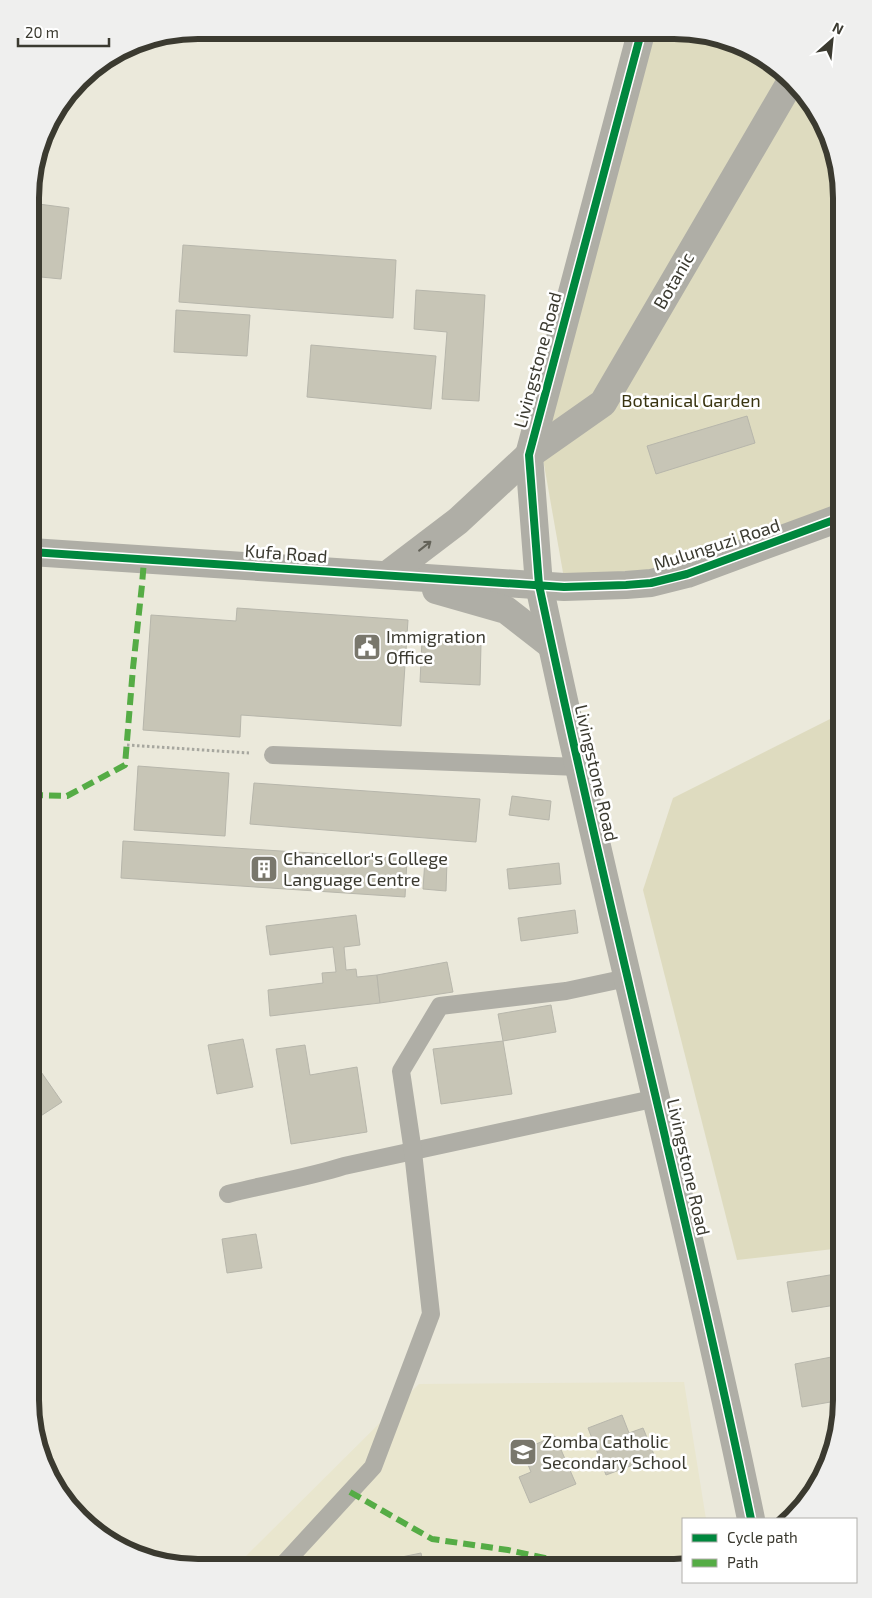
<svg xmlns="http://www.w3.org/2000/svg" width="872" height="1598" viewBox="0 0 872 1598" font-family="'Exo 2',sans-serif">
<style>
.built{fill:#e9e6ce}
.green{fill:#dedbbf}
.building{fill:#c7c5b6;stroke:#b7b6ab}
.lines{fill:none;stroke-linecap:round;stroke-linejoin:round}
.path{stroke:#a7a79f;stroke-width:3;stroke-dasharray:2.5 2.5;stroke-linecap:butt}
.lane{stroke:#afaea6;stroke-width:18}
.street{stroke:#afaea6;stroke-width:28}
.quiet{stroke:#55ac45;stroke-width:6;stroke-dasharray:12 6;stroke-linecap:butt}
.cycleway-casing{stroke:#fff;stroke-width:11}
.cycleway{stroke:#00873e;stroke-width:8}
.oneway{stroke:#646359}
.labels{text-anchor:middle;stroke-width:5;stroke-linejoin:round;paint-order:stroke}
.street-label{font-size:18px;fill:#3b3a30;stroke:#fff}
.park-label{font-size:18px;fill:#393410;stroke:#fff}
.poi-label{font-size:18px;fill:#3b3a30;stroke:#fff;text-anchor:start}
.rim{fill:none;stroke:#3b3a30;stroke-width:6}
</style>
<rect width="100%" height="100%" fill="#ebe9db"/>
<path class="built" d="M684 1382 706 1519H683V1567L674 1568 235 1567 419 1384Z"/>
<g class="green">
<path d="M645 33H707L785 71 833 143 842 198V503L660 575 565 584 533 402Z"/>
<path d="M842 713V1248L737 1260 643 890 673 798Z"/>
</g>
<g class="building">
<path d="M31 203 69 208 61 279 31 276Z"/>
<path d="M183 245 396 260 393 318 179 302Z"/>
<path d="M416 290 485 295 479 401 442 399 447 332 414 329Z"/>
<path d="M176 310 250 315 247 356 174 352Z"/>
<path d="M311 345 436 356 431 409 307 397Z"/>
<path d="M747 416 755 443 656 474 647 446Z"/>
<path d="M237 608 408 620 401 726 241 715 240 737 143 730 151 615 236 621Z"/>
<path d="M422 640 481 644 480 685 420 682Z"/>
<path d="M31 703 37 704 31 774Z"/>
<path d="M138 766 229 773 225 836 134 830Z"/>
<path d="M254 783 480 799 476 842 250 824Z"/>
<path d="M512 796 551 801 549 820 509 815Z"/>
<path d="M31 808H40V836L31 835Z"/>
<path d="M123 841 407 859 405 897 121 878Z"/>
<path d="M425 859 447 861 446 891 423 889Z"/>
<path d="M559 863 561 884 509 889 507 869Z"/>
<path d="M575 910 578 933 521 941 518 918Z"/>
<path d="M356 915 360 945 344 947 346 970 356 969 357 977 377 975 380 1003 270 1016 268 990 323 983 322 973 336 972 333 947 270 955 266 926Z"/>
<path d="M447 962 453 992 380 1003 377 975Z"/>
<path d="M551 1005 556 1032 503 1041 498 1014Z"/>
<path d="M243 1039 253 1087 217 1094 208 1045Z"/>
<path d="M503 1041 512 1094 441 1104 433 1049Z"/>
<path d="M305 1045 310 1075 357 1067 367 1132 291 1144 276 1049Z"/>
<path d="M30 1056 62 1102 30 1123Z"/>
<path d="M256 1234 262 1268 227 1273 222 1239Z"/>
<path d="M842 1273V1304L792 1312 787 1282Z"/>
<path d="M842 1355V1400L802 1407 795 1364Z"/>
<path d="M622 1415 629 1433 643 1428 655 1457 606 1475 588 1428Z"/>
<path d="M555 1436 576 1484 530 1503 519 1477 531 1472 522 1450Z"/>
<path d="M421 1553 424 1567H394L392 1559Z"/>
</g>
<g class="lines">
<path class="path" d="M127 745 249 753"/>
<g class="lane">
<path d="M273 755 579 767"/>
<path d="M228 1194C267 1184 306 1178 344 1166L657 1098"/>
<path d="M281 1567 373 1467 431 1314 413 1152 401 1071 440 1006 566 991 627 978"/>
</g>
<g class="street">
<path d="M641 33 529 455 539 585 545 613C609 916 688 1216 751 1519"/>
<path d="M31 552 564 587 626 585 651 583 687 574 842 517"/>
<path d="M387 575 458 521 529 455 603 403 791 81"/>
<path d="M436 590 506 610 551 645"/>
</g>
<g class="quiet">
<path d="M31 795 67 796 125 765 133 668 142 585 144 560"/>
<path d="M350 1492 432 1539 508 1550 591 1568"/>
<path d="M646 1568 683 1562"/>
</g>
<defs>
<g id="cycleway">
<path d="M641 33 529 455 539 585 545 613C609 916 688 1216 751 1519"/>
<path d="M31 552 564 587 626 585 651 583 687 574 842 517"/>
</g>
</defs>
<use href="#cycleway" class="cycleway-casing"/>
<use href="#cycleway" class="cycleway"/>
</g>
<defs><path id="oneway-shaft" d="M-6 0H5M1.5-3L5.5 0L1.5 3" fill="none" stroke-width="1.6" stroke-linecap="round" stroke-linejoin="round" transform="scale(1.25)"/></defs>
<use class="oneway" href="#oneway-shaft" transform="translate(425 546) rotate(-38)"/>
<defs>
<symbol id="civic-square" viewBox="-11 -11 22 22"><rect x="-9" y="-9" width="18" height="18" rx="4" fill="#79776c" stroke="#fff"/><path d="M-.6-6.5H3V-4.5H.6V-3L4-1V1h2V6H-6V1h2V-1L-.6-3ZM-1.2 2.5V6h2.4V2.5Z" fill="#fff"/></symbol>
<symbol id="building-square" viewBox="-11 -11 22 22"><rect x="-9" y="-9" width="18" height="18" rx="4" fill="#79776c" stroke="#fff"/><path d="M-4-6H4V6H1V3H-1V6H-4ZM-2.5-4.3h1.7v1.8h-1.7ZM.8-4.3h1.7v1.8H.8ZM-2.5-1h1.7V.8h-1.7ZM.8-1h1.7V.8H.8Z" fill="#fff"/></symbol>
<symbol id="school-square" viewBox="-11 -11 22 22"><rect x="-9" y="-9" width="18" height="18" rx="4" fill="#79776c" stroke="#fff"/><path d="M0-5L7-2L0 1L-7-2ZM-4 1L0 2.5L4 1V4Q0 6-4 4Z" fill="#fff"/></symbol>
</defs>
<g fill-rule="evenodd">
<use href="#civic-square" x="351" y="631" width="32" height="32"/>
<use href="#building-square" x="248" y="853" width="32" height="32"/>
<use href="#school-square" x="507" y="1436" width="32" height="32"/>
</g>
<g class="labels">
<g class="street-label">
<text transform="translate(674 281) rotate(-60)" y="6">Botanic</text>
<text transform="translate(538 360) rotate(-75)" y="6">Livingstone Road</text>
<text transform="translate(717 545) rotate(-18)" y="6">Mulunguzi Road</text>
<text transform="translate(286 554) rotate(4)" y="6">Kufa Road</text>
<text transform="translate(596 773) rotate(77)" y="6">Livingstone Road</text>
<text transform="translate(688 1167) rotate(77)" y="6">Livingstone Road</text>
</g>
<g class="park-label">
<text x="691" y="407">Botanical Garden</text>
</g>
<g class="poi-label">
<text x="386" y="643">Immigration<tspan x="386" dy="21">Office</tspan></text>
<text x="283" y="865">Chancellor's College<tspan x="283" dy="21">Language Centre</tspan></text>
<text x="542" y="1448">Zomba Catholic<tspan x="542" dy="21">Secondary School</tspan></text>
</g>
</g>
<path d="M0 0H872V1598H0ZM198 39H674A159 159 0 0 1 833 198V1400A159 159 0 0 1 674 1559H198A159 159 0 0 1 39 1400V198A159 159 0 0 1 198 39Z" fill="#efefee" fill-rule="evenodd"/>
<path class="rim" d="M198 39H674A159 159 0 0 1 833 198V1400A159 159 0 0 1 674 1559H198A159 159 0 0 1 39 1400V198A159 159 0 0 1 198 39Z"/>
<rect x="682" y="1518" width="175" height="65" fill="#ffffff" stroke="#b1b0ac"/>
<rect x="692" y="1534" width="25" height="8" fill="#00873e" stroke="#b1b0ac"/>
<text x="727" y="1543" font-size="15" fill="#3b3a30">Cycle path</text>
<rect x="692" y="1559" width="25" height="8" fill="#55ac45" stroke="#b1b0ac"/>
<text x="727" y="1568" font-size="15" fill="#3b3a30">Path</text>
<g transform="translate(832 40) rotate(27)" stroke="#ffffff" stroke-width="4" paint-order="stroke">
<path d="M0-4L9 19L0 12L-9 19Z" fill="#3b3a30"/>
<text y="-8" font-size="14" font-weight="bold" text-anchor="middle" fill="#3b3a30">N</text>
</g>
<path d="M18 38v8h91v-8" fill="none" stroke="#3b3a30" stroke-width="2.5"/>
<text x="25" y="38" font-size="15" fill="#3b3a30" stroke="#ffffff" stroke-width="4" paint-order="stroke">20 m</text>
</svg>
